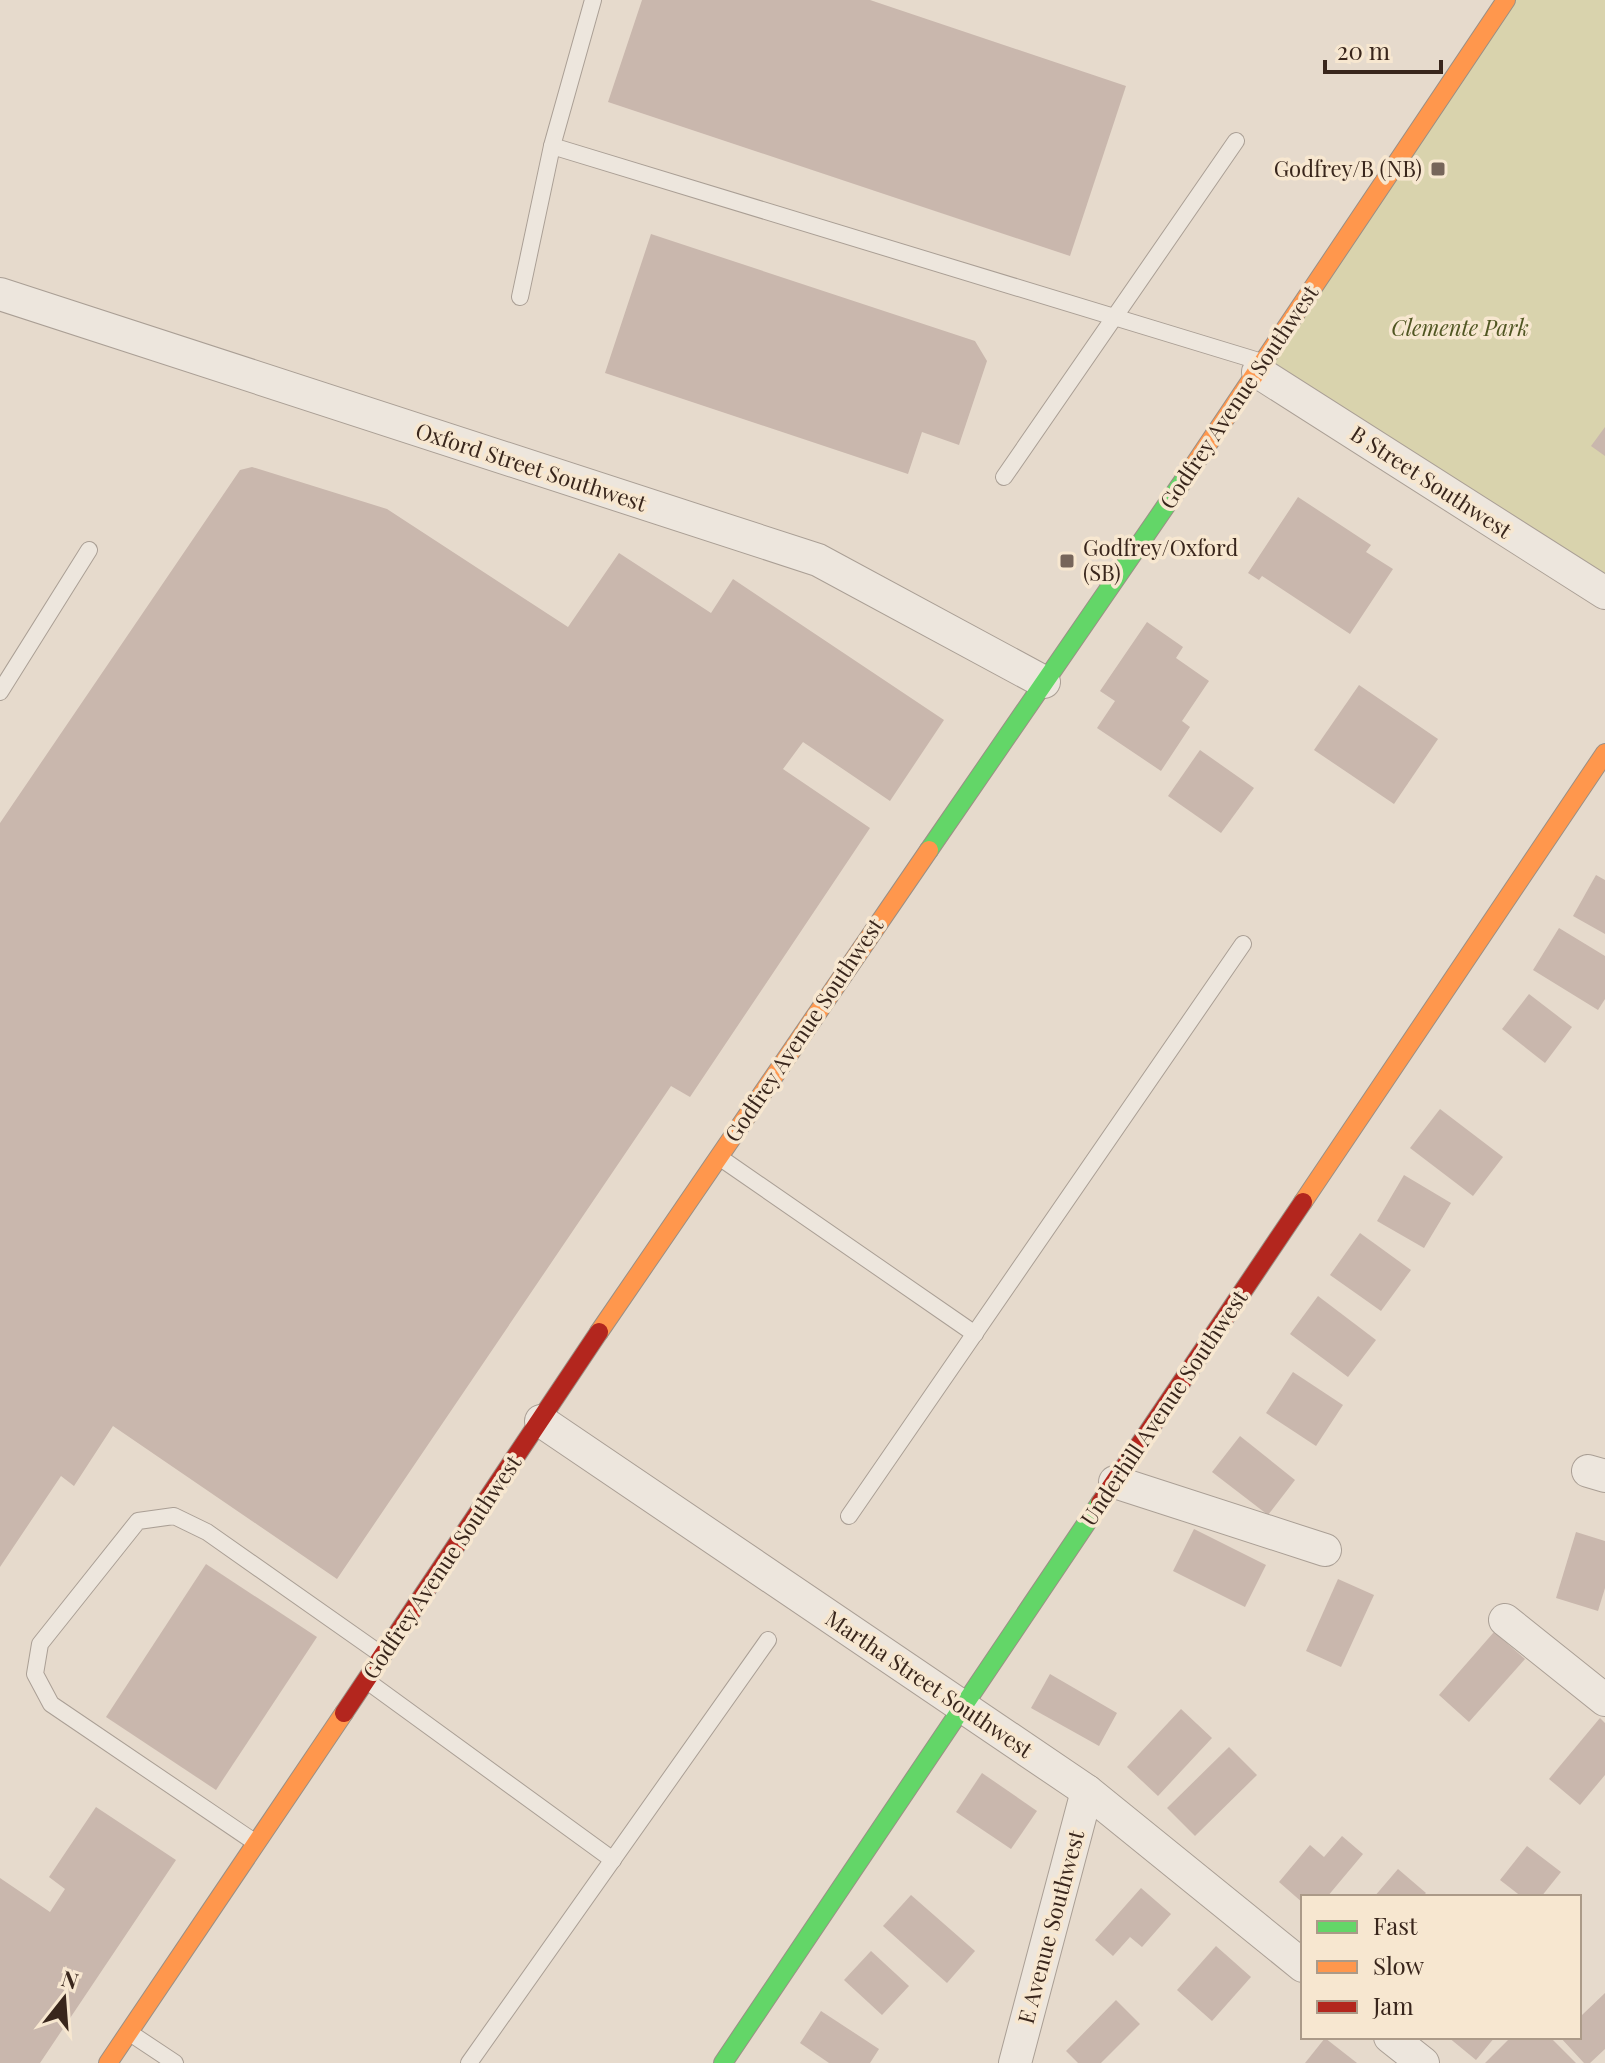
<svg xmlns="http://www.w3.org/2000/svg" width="1605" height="2063" viewBox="0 0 1605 2063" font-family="'Playfair Display',serif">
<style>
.green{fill:#d9d3ad}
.building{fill:#c9b7ad}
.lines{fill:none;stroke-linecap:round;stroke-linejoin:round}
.lane-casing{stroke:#aa9f95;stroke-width:18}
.street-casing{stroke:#aa9f95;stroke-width:34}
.fast-casing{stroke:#9a8f85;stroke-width:20}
.slow-casing{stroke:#9a8f85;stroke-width:20}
.jam-casing{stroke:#9a8f85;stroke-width:20}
.lane{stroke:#ede6dd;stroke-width:16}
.street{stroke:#ede6dd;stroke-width:32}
.fast{stroke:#63d668;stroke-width:18}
.slow{stroke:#ff974d;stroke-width:18}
.jam{stroke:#b3261e;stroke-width:18}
.poi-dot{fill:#76655a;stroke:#f7e7d0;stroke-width:3}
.labels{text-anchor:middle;stroke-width:7;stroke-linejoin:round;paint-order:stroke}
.poi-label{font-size:22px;fill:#39261c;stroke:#f7e7d0;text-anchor:end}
.park-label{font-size:22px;font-style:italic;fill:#505622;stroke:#f7e7d0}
.street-label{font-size:22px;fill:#39261c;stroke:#f7e7d0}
</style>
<rect width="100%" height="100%" fill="#e6dacc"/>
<path class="green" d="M1506 0H1605V593L1258 372Z"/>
<g class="building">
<path d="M642 0H870L1126 86 1070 256 608 102Z"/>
<path d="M651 234 975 341 987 361 959 445 922 432 908 474 605 373Z"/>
<path d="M1605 427V456L1591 446Z"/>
<path d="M252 467 387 509 568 627 619 553 711 613 733 579 944 720 890 801 803 742 783 769 870 828 690 1097 671 1086 337 1579 113 1426 74 1486 61 1476 0 1567V823L240 470Z"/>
<path d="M1298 497 1371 545 1366 552 1393 569 1350 634 1262 576 1259 580 1248 573Z"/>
<path d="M1147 622 1183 647 1176 658 1209 681 1182 721 1190 727 1161 771 1097 728 1115 701 1100 691Z"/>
<path d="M1359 685 1438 739 1394 804 1314 750Z"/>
<path d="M1200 750 1254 788 1221 833 1168 796Z"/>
<path d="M1596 875 1605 880V934L1573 916Z"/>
<path d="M1559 928 1605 956V999L1598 1010 1533 970Z"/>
<path d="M1529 994 1572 1027 1545 1063 1502 1029Z"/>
<path d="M1440 1109 1503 1157 1473 1196 1410 1148Z"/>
<path d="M1404 1175 1451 1203 1424 1248 1377 1221Z"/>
<path d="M1360 1233 1411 1270 1381 1311 1330 1275Z"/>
<path d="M1318 1296 1376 1340 1348 1377 1290 1334Z"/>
<path d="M1293 1372 1343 1405 1316 1446 1266 1413Z"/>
<path d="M1240 1436 1295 1480 1268 1515 1212 1472Z"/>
<path d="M1194 1529 1266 1565 1245 1607 1173 1571Z"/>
<path d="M1576 1532 1605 1541V1588L1598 1611 1556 1598Z"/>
<path d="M206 1564 317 1637 216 1790 106 1717Z"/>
<path d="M1338 1579 1374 1595 1341 1667 1306 1651Z"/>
<path d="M1494 1632 1525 1659 1469 1722 1439 1695Z"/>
<path d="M1050 1674 1117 1713 1099 1746 1031 1708Z"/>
<path d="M1181 1709 1212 1738 1158 1796 1127 1767Z"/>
<path d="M1600 1718 1605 1723V1775L1580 1805 1549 1779Z"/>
<path d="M1229 1747 1257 1775 1195 1836 1167 1808Z"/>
<path d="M982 1773 1037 1811 1011 1849 956 1812Z"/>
<path d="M96 1807 176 1860 40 2063H0V1878L50 1912 65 1889 49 1877Z"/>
<path d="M1342 1836 1363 1854 1327 1897H1303V1903L1279 1882 1310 1845 1324 1857Z"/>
<path d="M1527 1846 1561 1872 1541 1897H1522L1500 1880Z"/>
<path d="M1398 1869 1426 1893 1422 1897H1374Z"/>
<path d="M1141 1888 1171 1914 1142 1947 1130 1937 1113 1956 1095 1940Z"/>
<path d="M911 1895 975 1951 947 1983 883 1926Z"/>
<path d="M1216 1946 1251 1977 1212 2021 1177 1990Z"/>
<path d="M871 1951 909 1986 882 2015 844 1980Z"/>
<path d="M1605 1993V2049L1590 2063H1584L1560 2037H1579V2012L1582 2015Z"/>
<path d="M1116 2000 1140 2024 1101 2063H1078L1066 2051Z"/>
<path d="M821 2011 879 2049 870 2063H829L800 2043Z"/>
<path d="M1448 2037H1495L1476 2060Z"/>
<path d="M1511 2037H1550L1576 2063H1485Z"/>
<path d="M1325 2038 1357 2063H1305Z"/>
</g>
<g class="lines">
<defs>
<g id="lane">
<path d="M593 0 552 146 1262 362"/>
<path d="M520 297 552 146"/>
<path d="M1004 477 1236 141"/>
<path d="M0 692 89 550"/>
<path d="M719 1157 975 1334"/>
<path d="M849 1516 1243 944"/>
<path d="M367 1681 613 1860"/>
<path d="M256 1843 51 1704 35 1674 40 1644 138 1521 174 1516 207 1532 382 1655"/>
<path d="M130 2033 175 2063"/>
<path d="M469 2063 768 1640"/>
</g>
<g id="street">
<path d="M0 294 818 560 1044 682"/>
<path d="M1258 372 1605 593"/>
<path d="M541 1421 1087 1791 1303 1966"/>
<path d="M1588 1471 1605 1476"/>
<path d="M1115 1482 1325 1550"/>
<path d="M1505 1620 1605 1700"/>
<path d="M1390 2037 1423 2063"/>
<path d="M1015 2063 1087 1791"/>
</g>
<g id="fast">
<path d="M929 850 1194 465"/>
<path d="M723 2063 1100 1503"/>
</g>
<g id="slow">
<path d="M1194 465 1506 0"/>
<path d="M1303 1202 1605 753"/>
<path d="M599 1332 929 850"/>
<path d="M108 2063 344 1713"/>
</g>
<g id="jam">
<path d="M1100 1503 1303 1202"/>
<path d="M344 1713 599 1332"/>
</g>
</defs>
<use href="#lane" class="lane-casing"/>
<use href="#street" class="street-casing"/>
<use href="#fast" class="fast-casing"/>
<use href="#slow" class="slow-casing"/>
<use href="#jam" class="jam-casing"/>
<use href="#lane" class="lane"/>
<use href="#street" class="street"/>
<use href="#fast" class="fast"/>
<use href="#slow" class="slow"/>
<use href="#jam" class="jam"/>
</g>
<g class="poi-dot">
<rect x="1430" y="161" width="16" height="16" rx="4"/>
<rect x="1059" y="553" width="16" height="16" rx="4"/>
</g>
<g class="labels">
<g class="poi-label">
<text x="1422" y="177">Godfrey/B (NB)</text>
<text x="1083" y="556" text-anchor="start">Godfrey/Oxford<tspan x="1083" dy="25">(SB)</tspan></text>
</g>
<g class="park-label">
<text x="1460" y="336">Clemente Park</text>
</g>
<g class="street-label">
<text transform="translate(1239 397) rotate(-56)" y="8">Godfrey Avenue Southwest</text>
<text transform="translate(531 467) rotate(18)" y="8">Oxford Street Southwest</text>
<text transform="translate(1431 482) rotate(33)" y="8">B Street Southwest</text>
<text transform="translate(804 1030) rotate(-56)" y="8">Godfrey Avenue Southwest</text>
<text transform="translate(1164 1408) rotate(-56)" y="8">Underhill Avenue Southwest</text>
<text transform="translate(442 1567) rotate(-56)" y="8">Godfrey Avenue Southwest</text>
<text transform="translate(929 1684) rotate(34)" y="8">Martha Street Southwest</text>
<text transform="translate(1051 1927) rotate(-75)" y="8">E Avenue Southwest</text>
</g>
</g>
<rect x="1301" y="1895" width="280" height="144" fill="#f7e7d0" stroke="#ab9a88" stroke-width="2"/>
<rect x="1317" y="1921" width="40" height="12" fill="#63d668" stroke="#ab9a88" stroke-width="2"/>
<text x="1373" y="1935" font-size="24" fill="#39261c">Fast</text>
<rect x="1317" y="1961" width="40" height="12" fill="#ff974d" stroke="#ab9a88" stroke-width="2"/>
<text x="1373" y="1975" font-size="24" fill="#39261c">Slow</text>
<rect x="1317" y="2001" width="40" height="12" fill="#b3261e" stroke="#ab9a88" stroke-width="2"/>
<text x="1373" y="2015" font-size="24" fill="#39261c">Jam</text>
<g transform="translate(64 1999) rotate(17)" stroke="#f7e7d0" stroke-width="6" paint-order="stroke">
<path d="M0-6L14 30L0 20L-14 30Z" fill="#39261c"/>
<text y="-12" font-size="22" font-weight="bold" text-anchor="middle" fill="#39261c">N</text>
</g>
<path d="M1325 60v12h116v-12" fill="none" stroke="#39261c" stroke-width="4"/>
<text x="1337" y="60" font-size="24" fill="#39261c" stroke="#f7e7d0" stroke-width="6" paint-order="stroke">20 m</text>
</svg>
